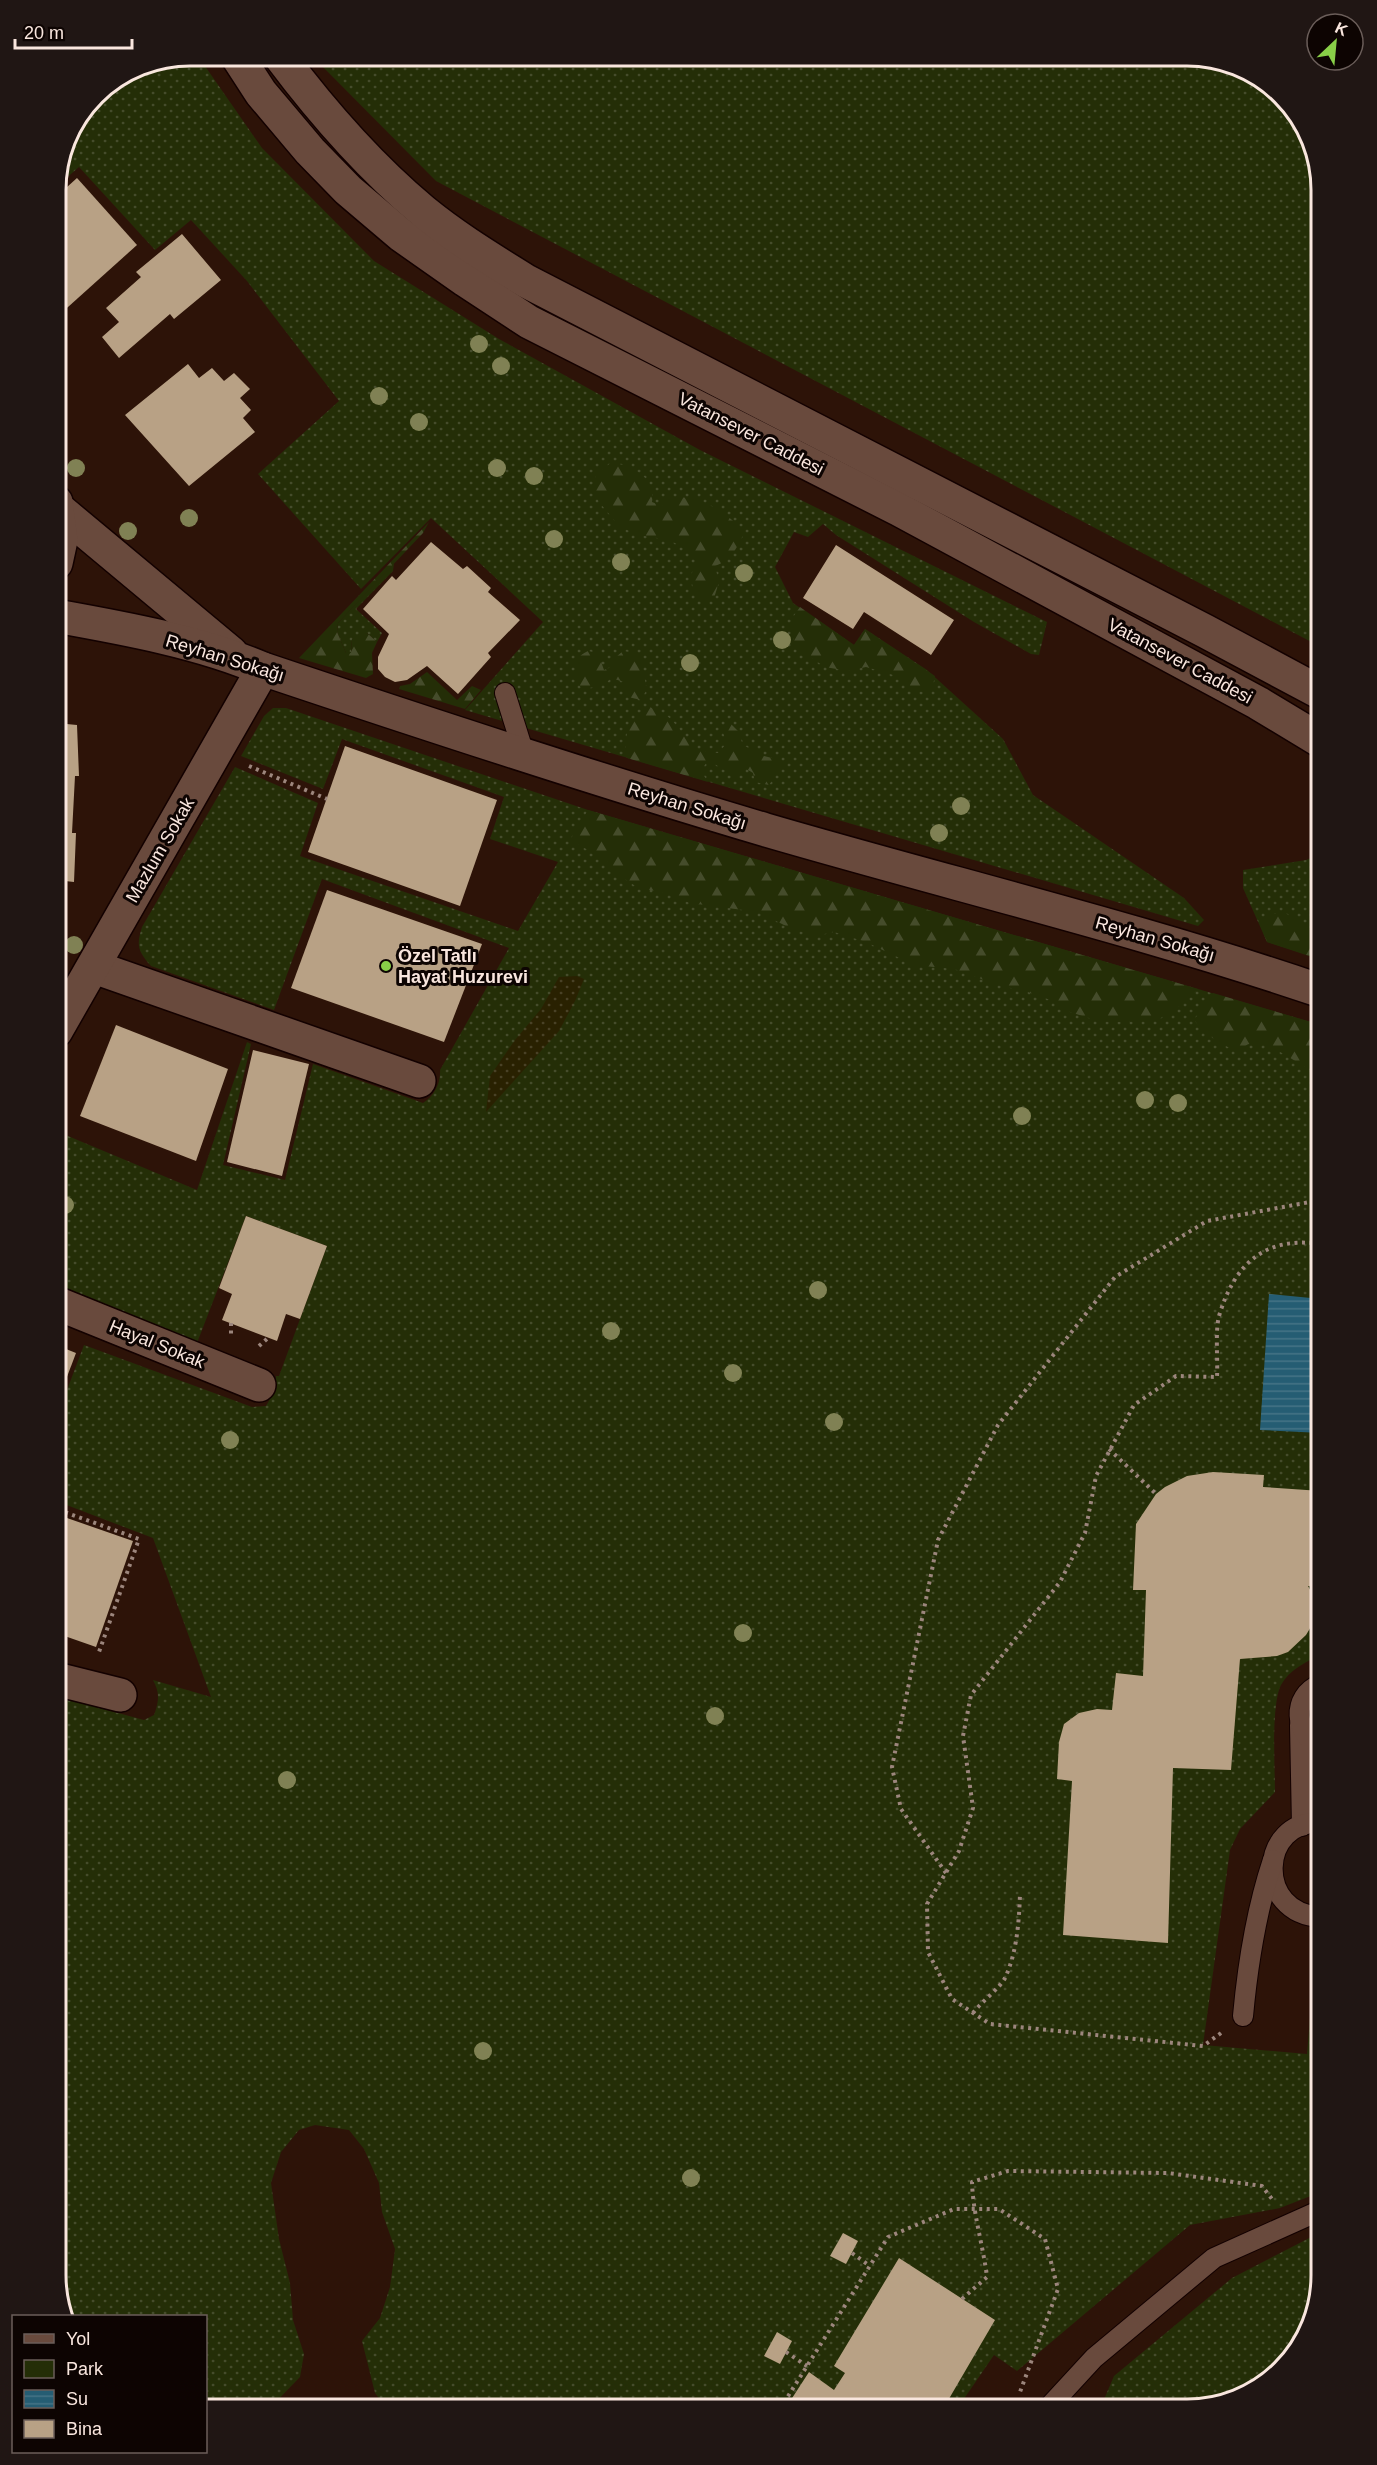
<svg xmlns="http://www.w3.org/2000/svg" width="1377" height="2465" viewBox="0 0 1377 2465" font-family="Helvetica,sans-serif">
<style>
.green{fill:url(#green-dots)}
.forest{fill:url(#forest-firs)}
.sand{fill:url(#sand-dots)}
.water{fill:url(#water-rules)}
.building{fill:#b8a185}
.lines{fill:none;stroke-linecap:round;stroke-linejoin:round}
.service-casing{stroke:#130100;stroke-width:22}
.minor-casing{stroke:#130100;stroke-width:36}
.secondary-casing{stroke:#130100;stroke-width:36}
.path{stroke:#9c867d;stroke-width:4;stroke-dasharray:3 4.5;stroke-linecap:butt}
.service{stroke:#694a3d;stroke-width:20}
.minor{stroke:#694a3d;stroke-width:33}
.secondary{stroke:#694a3d;stroke-width:33}
.tree{fill:#808154}
.poi-dot{fill:#89cf48;stroke:#0d0402;stroke-width:2}
.labels{text-anchor:middle;stroke-width:6;stroke-linejoin:round;paint-order:stroke}
.street-label{font-size:18px;fill:#f9e6de;stroke:#0d0402}
.poi-label{font-size:18px;font-weight:bold;fill:#f9e6de;stroke:#0d0402;text-anchor:start}
.rim{fill:none;stroke:#f9e6de;stroke-width:3}
</style>
<defs>
<pattern id="green-dots" width="8" height="8" patternUnits="userSpaceOnUse" patternTransform="scale(1.5)"><rect width="8" height="8" fill="#242e07"/><path d="M2 2h.1M6 6h.1" fill="none" stroke="#454c2b" stroke-width="1.8" stroke-linecap="round"/></pattern>
<pattern id="forest-firs" width="22" height="20" patternUnits="userSpaceOnUse" patternTransform="scale(1.5)"><rect width="22" height="20" fill="#242e07"/><path d="M5 1l3.5 6h-7zM16 11l3.5 6h-7z" fill="#454c2b"/></pattern>
<pattern id="sand-dots" width="8" height="8" patternUnits="userSpaceOnUse" patternTransform="scale(1.5)"><rect width="8" height="8" fill="#292101"/><path d="M2 2h.1M6 6h.1" fill="none" stroke="#494126" stroke-width="1.8" stroke-linecap="round"/></pattern>
<pattern id="water-rules" width="6" height="5" patternUnits="userSpaceOnUse" patternTransform="scale(1.5)"><rect width="6" height="5" fill="#255d73"/><path d="M0 2.5h6" fill="none" stroke="#457486"/></pattern>
</defs>
<rect width="100%" height="100%" fill="#2d1308"/>
<g class="green">
<path d="M198 56 262 148 374 261 499 339 700 450 1047 622 1039 655 1031 654 974 622 836 535 823 524 808 537 794 532 775 567 793 603 854 645 865 629 927 670 1003 739 1033 795 1184 898 1204 920 1198 926 465 710 543 622 431 518 361 589 258 474 339 401 247 281 191 220 155 250 79 167 56 187C56 158 75 115 95 95 111 79 174 62 198 56Z"/>
<path d="M316 56H1196L1268 83 1311 139 1321 191V647L436 181 319 63Z"/>
<path d="M394 563 393 571 356 609 382 633 377 642 367 633 352 639 351 653H346L337 632 338 623Z"/>
<path d="M273 708H286L588 810 1321 1025V1655C1307 1661 1289 1670 1281 1685 1271 1705 1275 1769 1275 1792L1240 1829 1230 1850 1203 2045 1307 2054 1316 1945H1321V2192L1280 2208 1190 2225 1017 2371 994 2355 957 2409H387L375 2393 362 2341 380 2318 390 2287 395 2249 382 2212 379 2183 364 2149 349 2130 315 2125 299 2130 281 2152 271 2183 279 2239 290 2283 293 2320 304 2354 300 2377 269 2409H206V2316H64L56 2274V1696L144 1720 154 1715C159 1701 160 1693 153 1680L211 1697 153 1538 56 1501V1419L84 1345 252 1407 266 1406 275 1390 276 1376H279L327 1246 246 1216 197 1343 56 1284V1131L197 1190 247 1042 251 1044 223 1165 285 1180 313 1064 423 1103C434 1096 441 1083 440 1070L509 948 322 879 274 1010 151 966C138 951 136 946 142 927L235 767 318 803 300 856 518 931 558 862 490 839 504 797 342 739 323 789 241 756 264 716Z"/>
<path d="M1321 854V959L1267 942 1243 888V870L1306 860Z"/>
<path d="M1321 2232V2275L1299 2350 1238 2399 1186 2409H1100L1114 2376 1232 2278Z"/>
</g>
<g class="forest">
<path d="M612 462C633 467 656 477 652 502L662 506 665 499C697 491 721 510 745 531 738 546 732 560 715 566L719 582 714 598 705 603 696 599 690 576 697 564 692 552 669 540 639 535 620 527 599 502 593 489 596 474Z"/>
<path d="M429 522 423 533 338 623 337 632 346 653H351L352 639 359 634 367 633 377 642 372 653 373 674 366 678 299 658Z"/>
<path d="M800 607 854 645 865 629 935 676 933 685 928 692 916 691 900 677 866 667 848 671 825 667 795 647 791 620Z"/>
<path d="M588 651 598 653 604 670 611 667 615 658 623 651 636 653 641 662 647 689 641 700 624 696V682L611 678 605 684 582 690C575 674 569 660 588 651Z"/>
<path d="M427 672 457 700 472 686 481 690 465 709 399 689 400 686 410 684Z"/>
<path d="M650 707C655 710 663 712 667 716 689 734 683 751 718 753L727 743 722 730 731 724 738 731 743 745 764 756 780 760V769L769 785 755 782 753 773 745 768 736 774 726 771 708 760 701 771 708 782 627 758C623 731 629 723 650 707Z"/>
<path d="M588 810 1198 989 1183 1004 1156 1021 1111 1022 1095 1020 1070 1012 1053 1001 1028 992 998 985 954 969 914 965 866 942 834 932 815 936 788 927 758 912 690 903 668 894 637 887 617 874 606 860 570 840Z"/>
<path d="M1271 914H1287L1315 933H1321V960L1267 942 1260 925Z"/>
<path d="M1213 993 1321 1025V1075C1300 1068 1271 1039 1249 1044 1245 1045 1241 1050 1237 1051 1219 1044 1206 1035 1194 1020Z"/>
</g>
<path class="sand" d="M577 976 584 979 575 1001 559 1031 486 1112 490 1076 515 1040 541 1009 559 977Z"/>
<path class="water" d="M1269 1294 1321 1299V1433L1260 1430Z"/>
<g class="building">
<path d="M77 178 137 245 58 316 56 313V197Z"/>
<path d="M182 234 221 280 174 319 170 314 119 358 102 337 119 322 106 308 141 277 136 272Z"/>
<path d="M188 364 199 378 212 368 224 381 234 373 250 389 240 398 251 410 243 418 255 432 189 486 125 415Z"/>
<path d="M431 542 463 569 467 566 491 588 488 592 520 620 488 653 491 657 458 694 427 666 407 680 395 682 385 677 378 669V657L389 634 363 609 392 576 396 580Z"/>
<path d="M836 545 954 620 931 655 864 612 853 629 803 598Z"/>
<path d="M56 723 77 725 79 776H75L72 833H76L74 882 56 880Z"/>
<path d="M345 746 497 800 460 906 308 852Z"/>
<path d="M327 890 482 944 444 1042 291 988Z"/>
<path d="M116 1025 228 1069 196 1161 80 1116Z"/>
<path d="M253 1050 309 1064 282 1176 227 1162Z"/>
<path d="M246 1216 327 1246 300 1319 286 1314 277 1341 222 1320 232 1294 219 1288Z"/>
<path d="M56 1345 76 1353 56 1406Z"/>
<path d="M1213 1472 1264 1475 1263 1487 1321 1491V1587L1308 1586 1314 1597 1312 1625 1306 1635 1288 1652 1277 1656 1240 1659 1231 1770 1173 1768 1168 1943 1063 1935 1072 1781 1057 1779 1059 1742 1064 1724 1079 1713 1097 1709 1112 1710 1116 1673 1143 1676 1146 1590H1133L1136 1524 1156 1494 1165 1487 1187 1476Z"/>
<path d="M67 1518 133 1541 96 1647 56 1633V1550Z"/>
<path d="M843 2233 858 2241 846 2264 830 2256Z"/>
<path d="M899 2258 995 2320 943 2409H785L809 2372 834 2390 845 2373 834 2366Z"/>
<path d="M777 2332 792 2341 780 2364 764 2356Z"/>
</g>
<g class="lines">
<defs>
<g id="service">
<path d="M505 693 525 757"/>
<path d="M1300 1725 1302 1826"/>
<path d="M1321 1748C1295 1735 1290 1696 1321 1684"/>
<path d="M1321 1917C1254 1914 1259 1819 1321 1823"/>
<path d="M1243 2016C1248 1962 1256 1911 1273 1860"/>
<path d="M1047 2409 1094 2358 1214 2258 1321 2210"/>
</g>
<g id="minor">
<path d="M56 507 231 653"/>
<path d="M56 563 61 540 56 502"/>
<path d="M56 616C123 628 201 642 263 669 430 725 597 780 766 830 951 884 1139 929 1321 991"/>
<path d="M94 967 419 1081"/>
<path d="M56 1031 263 669"/>
<path d="M56 1303 259 1385"/>
<path d="M56 1679 120 1695"/>
</g>
<g id="secondary">
<path d="M237 56 261 93 310 151 348 190 401 235 465 280 529 322 898 509 1258 703 1321 741"/>
<path d="M280 56C322 112 369 166 423 211 456 238 491 259 526 281L1205 631 1321 693"/>
</g>
</defs>
<use href="#service" class="service-casing"/>
<use href="#minor" class="minor-casing"/>
<use href="#secondary" class="secondary-casing"/>
<g class="path">
<path d="M249 766 327 799"/>
<path d="M231 1323V1334"/>
<path d="M259 1346 268 1338"/>
<path d="M1109 1449 1156 1494"/>
<path d="M56 1518 59 1510 139 1539 99 1652"/>
<path d="M946 1873 901 1809 892 1767 938 1540 998 1425 1115 1277 1207 1221 1321 1200"/>
<path d="M973 2013C981 2002 1000 1988 1005 1978 1017 1952 1019 1922 1020 1894"/>
<path d="M1221 2033 1203 2046 990 2024 952 1999 928 1952 927 1904 959 1851 973 1808 963 1736 971 1695 1060 1582 1085 1533 1096 1476 1134 1405 1176 1376 1217 1377C1218 1359 1215 1332 1219 1316 1235 1263 1265 1236 1321 1244"/>
<path d="M852 2253 870 2266"/>
<path d="M962 2299 987 2277C983 2245 973 2214 972 2182L1008 2171 1168 2173 1262 2186 1272 2199"/>
<path d="M786 2352 807 2366"/>
<path d="M780 2409 888 2237 954 2209H999L1045 2239 1058 2289 1020 2392"/>
</g>
<use href="#service" class="service"/>
<use href="#minor" class="minor"/>
<use href="#secondary" class="secondary"/>
</g>
<g class="tree">
<circle cx="479" cy="344" r="9"/>
<circle cx="501" cy="366" r="9"/>
<circle cx="379" cy="396" r="9"/>
<circle cx="419" cy="422" r="9"/>
<circle cx="76" cy="468" r="9"/>
<circle cx="497" cy="468" r="9"/>
<circle cx="534" cy="476" r="9"/>
<circle cx="189" cy="518" r="9"/>
<circle cx="128" cy="531" r="9"/>
<circle cx="554" cy="539" r="9"/>
<circle cx="621" cy="562" r="9"/>
<circle cx="744" cy="573" r="9"/>
<circle cx="782" cy="640" r="9"/>
<circle cx="690" cy="663" r="9"/>
<circle cx="961" cy="806" r="9"/>
<circle cx="939" cy="833" r="9"/>
<circle cx="74" cy="945" r="9"/>
<circle cx="1145" cy="1100" r="9"/>
<circle cx="1178" cy="1103" r="9"/>
<circle cx="1022" cy="1116" r="9"/>
<circle cx="65" cy="1205" r="9"/>
<circle cx="818" cy="1290" r="9"/>
<circle cx="611" cy="1331" r="9"/>
<circle cx="733" cy="1373" r="9"/>
<circle cx="834" cy="1422" r="9"/>
<circle cx="230" cy="1440" r="9"/>
<circle cx="743" cy="1633" r="9"/>
<circle cx="715" cy="1716" r="9"/>
<circle cx="287" cy="1780" r="9"/>
<circle cx="483" cy="2051" r="9"/>
<circle cx="691" cy="2178" r="9"/>
</g>
<circle class="poi-dot" cx="386" cy="966" r="6"/>
<g class="labels">
<g class="street-label">
<text transform="translate(751 434) rotate(27)" y="6">Vatansever Caddesi</text>
<text transform="translate(225 658) rotate(17)" y="6">Reyhan Sokağı</text>
<text transform="translate(1180 661) rotate(28)" y="6">Vatansever Caddesi</text>
<text transform="translate(687 806) rotate(17)" y="6">Reyhan Sokağı</text>
<text transform="translate(160 850) rotate(-60)" y="6">Mazlum Sokak</text>
<text transform="translate(1155 939) rotate(16)" y="6">Reyhan Sokağı</text>
<text transform="translate(157 1344) rotate(22)" y="6">Hayal Sokak</text>
</g>
<g class="poi-label">
<text x="398" y="962">Özel Tatlı<tspan x="398" dy="21">Hayat Huzurevi</tspan></text>
</g>
</g>
<path d="M0 0H1377V2465H0ZM190 66H1187A124 124 0 0 1 1311 190V2275A124 124 0 0 1 1187 2399H190A124 124 0 0 1 66 2275V190A124 124 0 0 1 190 66Z" fill="#201614" fill-rule="evenodd"/>
<path class="rim" d="M190 66H1187A124 124 0 0 1 1311 190V2275A124 124 0 0 1 1187 2399H190A124 124 0 0 1 66 2275V190A124 124 0 0 1 190 66Z"/>
<rect x="12" y="2315" width="195" height="138" fill="#0d0402" stroke="#6b5e5a" stroke-width="1.5"/>
<rect x="24" y="2334" width="30" height="9" fill="#694a3d" stroke="#6b5e5a" stroke-width="1.5"/>
<text x="66" y="2345" font-size="18" fill="#f9e6de">Yol</text>
<rect x="24" y="2360" width="30" height="18" fill="#242e07" stroke="#6b5e5a" stroke-width="1.5"/>
<text x="66" y="2375" font-size="18" fill="#f9e6de">Park</text>
<rect x="24" y="2390" width="30" height="18" fill="url(#water-rules)" stroke="#6b5e5a" stroke-width="1.5"/>
<text x="66" y="2405" font-size="18" fill="#f9e6de">Su</text>
<rect x="24" y="2420" width="30" height="18" fill="#b8a185" stroke="#6b5e5a" stroke-width="1.5"/>
<text x="66" y="2435" font-size="18" fill="#f9e6de">Bina</text>
<g transform="translate(1335 42) rotate(26)"><circle r="28" fill="#0d0402" stroke="#6b5e5a" stroke-width="1.5"/>
<path d="M0-4.5L10 22L0 15L-10 22Z" fill="#89cf48"/>
<text y="-9" font-size="16" font-weight="bold" text-anchor="middle" fill="#f9e6de">K</text>
</g>
<path d="M15 39v9h117v-9" fill="none" stroke="#f9e6de" stroke-width="3"/>
<text x="24" y="39" font-size="18" fill="#f9e6de" stroke="#0d0402" stroke-width="4.5" paint-order="stroke">20 m</text>
</svg>
